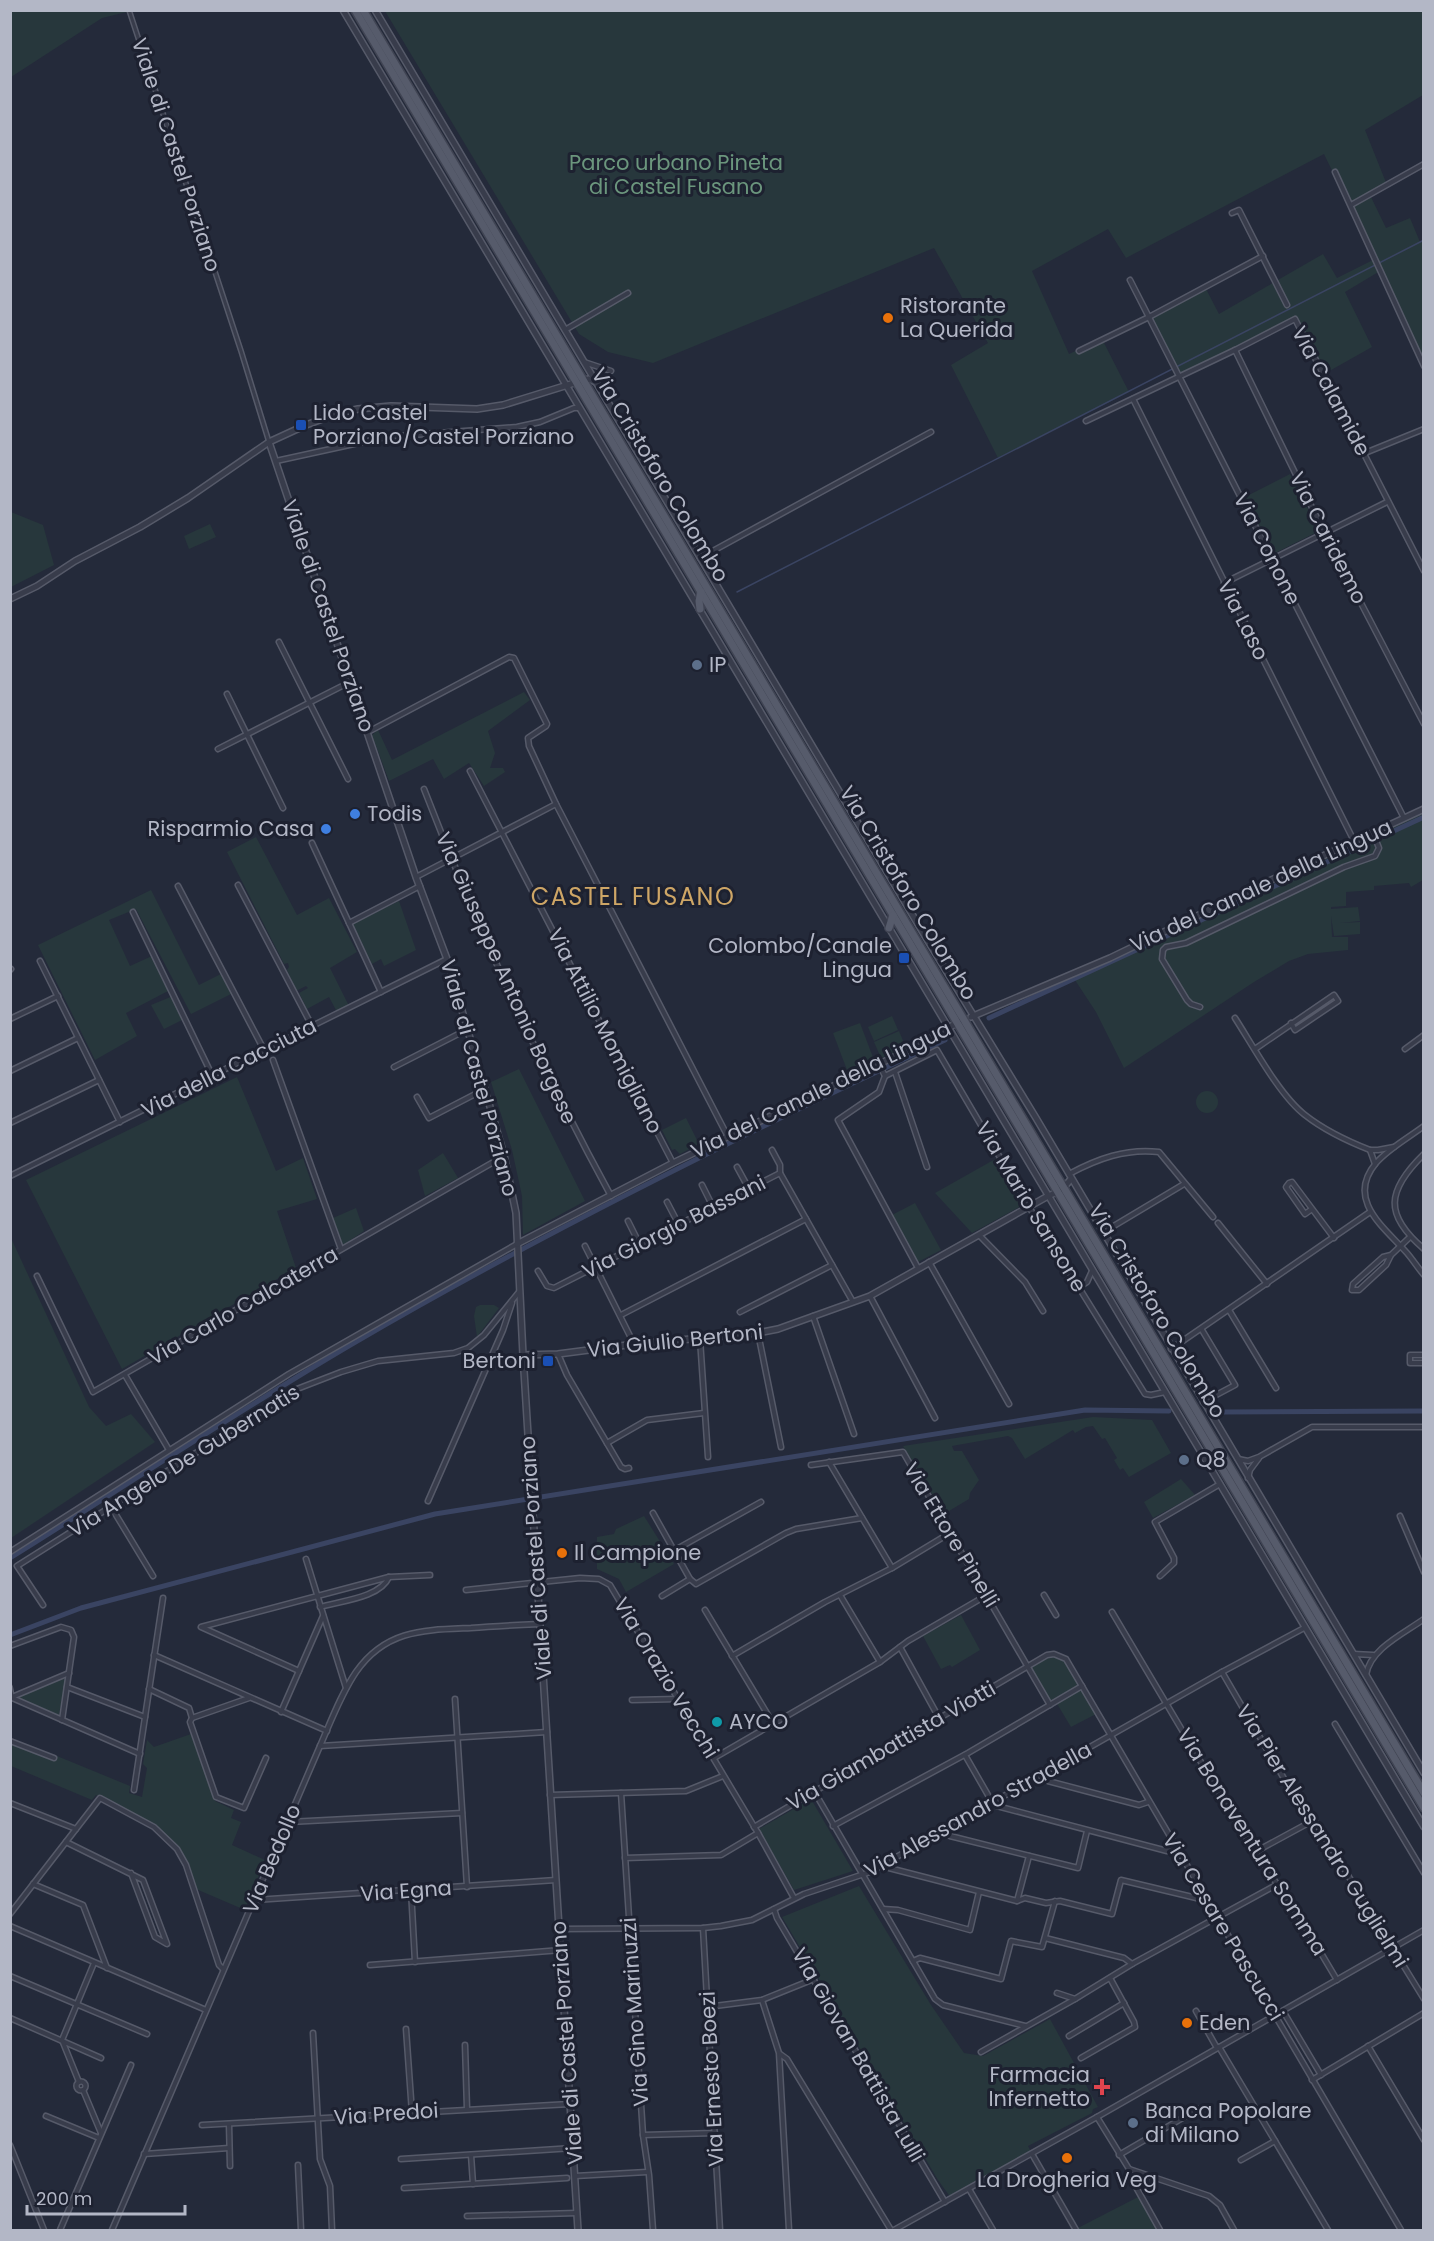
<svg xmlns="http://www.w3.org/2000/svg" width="1434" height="2241" viewBox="0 0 1434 2241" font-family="Poppins,sans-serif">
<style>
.green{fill:#27373c}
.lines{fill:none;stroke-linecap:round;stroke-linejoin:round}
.stream{stroke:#3a4462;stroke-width:1.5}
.canal{stroke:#3a4462;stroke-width:5}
.pedestrian-casing{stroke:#565a69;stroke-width:6}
.minor-casing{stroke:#565a69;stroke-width:7}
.tertiary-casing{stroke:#565a69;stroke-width:8}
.primary-casing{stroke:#414554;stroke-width:10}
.pedestrian{stroke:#383c4b;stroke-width:3}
.minor{stroke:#383c4b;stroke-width:4}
.tertiary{stroke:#383c4b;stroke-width:5}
.primary{stroke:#565b6b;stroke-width:7}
.food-dot{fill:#e8710a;stroke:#1d2130;stroke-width:2}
.transit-dot{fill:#1a4fb4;stroke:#1d2130;stroke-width:2}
.service-dot{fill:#5c6f8a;stroke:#1d2130;stroke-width:2}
.shop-dot{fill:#3f7fe0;stroke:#1d2130;stroke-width:2}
.culture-dot{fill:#0f9aa8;stroke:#1d2130;stroke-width:2}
.health-dot{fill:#e0444e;stroke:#1d2130;stroke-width:2}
.labels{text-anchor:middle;stroke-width:6;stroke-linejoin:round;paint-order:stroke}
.street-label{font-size:21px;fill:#b3b7c6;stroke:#1d2130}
.park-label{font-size:21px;fill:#6b967d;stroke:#1d2130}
.poi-label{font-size:21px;fill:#b3b7c6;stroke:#1d2130;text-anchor:start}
.quarter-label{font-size:24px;letter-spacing:1.5px;fill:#cea666;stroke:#1d2130}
</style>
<rect width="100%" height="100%" fill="#242a3a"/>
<g class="green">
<path d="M11 11H131L102 18 11 77Z"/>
<path d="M385 11H1423V95L1365 130 1387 185 1370 195 1386 228 1410 218 1420 242 1423 240V366L1380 271 1345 292 1372 347 1324 374 1295 319 1179 377 1149 317 1205 287 1219 314 1323 254 1337 278 1375 259 1324 154 1126 258 1108 229 1032 271 1069 354 1102 339 1129 392 998 458 951 365 988 343 934 248 653 363 608 352 579 334Z"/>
<path d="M1290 474 1319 531 1273 554 1245 497Z"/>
<path d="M11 512 43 525 54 565 11 587Z"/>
<path d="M210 524 216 537 189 549 184 536Z"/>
<path d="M524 692 530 700 488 731 495 753 490 768H503L505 772 484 786 469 763 444 779 433 759 389 781 372 735 378 730 392 760Z"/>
<path d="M1423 812V880L1411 887 1409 883 1374 886V890L1346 892V906L1331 907V909L1358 907 1360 921 1340 923 1360 922V934L1334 936 1331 916 1332 937H1348V950L1308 954 1289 961 1254 982 1124 1068 1096 1012 1073 977Z"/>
<path d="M256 837 297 915 329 898 357 952 330 968 349 1006 337 1012 329 997 307 1009 299 993 308 988 306 986 296 991 287 970 289 967 288 963 284 964 227 852Z"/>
<path d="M151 890 199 985 221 974 231 994 191 1014 136 909 109 920 130 966 152 956 168 991 126 1013 137 1036 95 1060 38 945Z"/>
<path d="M399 901 416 950 384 966 381 959 372 964 353 924Z"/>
<path d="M173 996 184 1019 164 1029 151 1005Z"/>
<path d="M892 1016 898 1030 874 1041 868 1027Z"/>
<path d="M860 1023 874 1060 847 1070 833 1033Z"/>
<path d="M899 1031 906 1048 881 1058 874 1042Z"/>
<path d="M519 1069 585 1201 523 1235 522 1196 512 1150 491 1082Z"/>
<path d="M237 1077 276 1171 303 1158 317 1199 277 1211 296 1268 122 1369 26 1180Z"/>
<circle cx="1207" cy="1102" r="11"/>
<path d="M686 1118 699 1144 680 1154 675 1149 672 1150 662 1130Z"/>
<path d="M443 1153 458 1178 425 1196 418 1170Z"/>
<path d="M997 1158 1023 1205 972 1233 935 1193Z"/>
<path d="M915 1203 941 1250 918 1262 892 1215Z"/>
<path d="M356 1208 364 1231 343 1245 333 1218Z"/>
<path d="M11 1238 89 1407 106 1426 131 1414 155 1442 11 1538Z"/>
<path d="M480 1305H494L499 1308 477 1337 474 1316 476 1307Z"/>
<path d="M1093 1417 1152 1420 1171 1453 1129 1477 1123 1468 1120 1470 1114 1460 1117 1458 1105 1438 1102 1439 1093 1426 1086 1427 1075 1433 1073 1430 1025 1459 1012 1438 1008 1436 952 1446 954 1451H962L979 1480 970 1493 969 1499 944 1514 903 1446Z"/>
<path d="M1181 1479 1195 1495 1153 1518 1144 1502Z"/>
<path d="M644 1516 674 1564 626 1592 619 1579 597 1569V1537L614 1534 616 1529Z"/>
<path d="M961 1615 980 1650 952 1667 950 1665 941 1669 923 1636Z"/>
<path d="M1054 1654 1066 1659 1098 1713 1071 1727 1056 1702 1050 1705 1028 1666Z"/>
<path d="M66 1678 59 1715 17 1697Z"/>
<path d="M191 1734 215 1801 234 1810 231 1818 241 1822 232 1845 265 1860 245 1910 196 1889C178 1830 148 1820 96 1795L92 1800 11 1766 10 1742 55 1760 57 1756 130 1786 129 1793 142 1797 147 1768 143 1764 147 1740 154 1747Z"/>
<path d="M811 1799 853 1871 794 1890 759 1829Z"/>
<path d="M859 1886 931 2005 964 2053 983 2056 1050 2019 1098 2107 1093 2109 1092 2113 1028 2146 1032 2154 951 2198 938 2180 782 1917Z"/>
<path d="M1140 2196 1160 2230 1076 2229Z"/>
</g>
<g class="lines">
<path class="stream" d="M737 592 1424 240"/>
<g class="canal">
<path d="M989 1018 1424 817"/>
<path d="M1220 1412 1424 1411"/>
<path d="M10 1558C124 1487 236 1412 352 1344 544 1232 744 1133 945 1040"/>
<path d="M10 1635 81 1608 435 1514 1085 1410 1169 1411"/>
</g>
<defs>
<g id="pedestrian">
<path d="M129 10 241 351 269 442"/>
<path d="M10 1687 12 1696"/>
</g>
<g id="minor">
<path d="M1335 172 1424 366"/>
<path d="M1351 205 1424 164"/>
<path d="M1232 213 1239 210 1287 305"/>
<path d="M1130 280 1404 818"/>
<path d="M565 330 628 293"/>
<path d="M1235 350 1324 532 1424 724"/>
<path d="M1079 351 1149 317 1263 256"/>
<path d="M584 362 611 371"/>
<path d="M1133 399 1354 841"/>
<path d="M1086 421 1235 350 1295 319 1424 571"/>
<path d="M1365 453 1424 429"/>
<path d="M276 461 386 437 517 427 540 422 574 408H579"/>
<path d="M700 558 931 432"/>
<path d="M1224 583 1387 502"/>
<path d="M279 642 348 779"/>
<path d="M227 694 283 808"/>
<path d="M368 732 509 657 514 658 547 724 546 726 528 738 529 746 556 804 728 1137"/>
<path d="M218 749 350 682"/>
<path d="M470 771 673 1163"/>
<path d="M424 789C478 929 539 1064 611 1196"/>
<path d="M312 843 381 992"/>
<path d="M416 877 556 804"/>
<path d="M238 885 312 1026"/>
<path d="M178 886 264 1050"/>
<path d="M133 912 212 1075"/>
<path d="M349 923 420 886"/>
<path d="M40 961 120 1122"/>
<path d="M10 970 11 969"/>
<path d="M1200 1007 1191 1004 1187 1000 1162 959 1163 950 1166 947 1186 943 1344 867 1375 856 1379 848 1373 833"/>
<path d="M1235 1018C1253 1046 1280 1096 1305 1115 1324 1130 1347 1141 1370 1150"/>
<path d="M10 1019 58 996"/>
<path d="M1255 1049 1334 995 1338 1001 1295 1030 1291 1023"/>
<path d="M1405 1049 1424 1035"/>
<path d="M273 1060 341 1249"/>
<path d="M879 1064 885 1076 879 1092 838 1120 918 1268"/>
<path d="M394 1067 468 1029"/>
<path d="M10 1071 78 1038"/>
<path d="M895 1072 927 1167"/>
<path d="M885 1076 937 1050 1029 1207 1145 1394 1151 1395 1165 1392"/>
<path d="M417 1097 429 1118 485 1089"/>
<path d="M10 1123 99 1080"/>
<path d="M1424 1126C1408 1138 1388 1149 1376 1163 1345 1200 1385 1228 1407 1253 1413 1260 1418 1268 1424 1275"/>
<path d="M772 1150 780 1165V1173"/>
<path d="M1424 1154C1386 1191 1384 1215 1424 1249"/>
<path d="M1375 1164 1370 1150H1378L1394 1147"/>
<path d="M737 1167 749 1189"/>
<path d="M1069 1174C1097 1159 1126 1148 1159 1152L1213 1217"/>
<path d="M10 1176 447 959"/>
<path d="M702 1185 713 1207"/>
<path d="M667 1202 679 1225"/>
<path d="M1312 1209 1305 1214 1286 1187 1289 1183 1292 1182 1334 1238"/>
<path d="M628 1221 640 1245"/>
<path d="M1218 1223 1267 1284"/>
<path d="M1107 1230 1184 1184"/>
<path d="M979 1235 1025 1282 1043 1311"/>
<path d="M585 1246 634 1344"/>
<path d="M1391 1255 1383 1257 1353 1284 1352 1290H1359L1386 1265 1391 1255 1410 1237"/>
<path d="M929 1262 1009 1404"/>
<path d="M538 1271 547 1286 554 1288 780 1173 853 1302"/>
<path d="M37 1276 93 1392 504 1156"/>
<path d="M1079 1287 1087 1282 1092 1271"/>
<path d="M870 1296 935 1418"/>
<path d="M1229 1310 1276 1388"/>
<path d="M740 1312 832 1265"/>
<path d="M621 1315 806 1219"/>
<path d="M813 1316 854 1434"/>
<path d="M1202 1330 1235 1385 1203 1402"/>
<path d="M758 1333 781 1447"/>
<path d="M700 1339 708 1457"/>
<path d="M1171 1349 1370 1212"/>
<path d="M558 1354 567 1375 621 1467 625 1469 629 1468"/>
<path d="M1424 1355H1410V1363H1424"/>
<path d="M125 1375 169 1450"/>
<path d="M607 1443 647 1420 704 1413"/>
<path d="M1238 1459 1248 1461 1259 1457 1312 1427H1424"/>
<path d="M829 1462 892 1568"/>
<path d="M811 1465 903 1452 1050 1705"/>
<path d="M1248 1478 1250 1470 1259 1458"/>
<path d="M428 1501 503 1330 512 1303"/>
<path d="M110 1505 153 1576"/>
<path d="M653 1513 690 1579 696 1584 786 1533 796 1529 862 1518"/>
<path d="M1400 1516 1424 1572"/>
<path d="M675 1550 761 1502"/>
<path d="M10 1552 289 1374 517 1244"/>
<path d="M306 1559 346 1688"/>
<path d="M1160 1576 1174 1563V1558L1155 1522 1220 1484"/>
<path d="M466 1590 580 1578 599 1579 610 1585 758 1833 794 1898"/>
<path d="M840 1595 880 1662"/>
<path d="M1044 1595 1056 1615"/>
<path d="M662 1596 690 1579"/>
<path d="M43 1605 17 1566 297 1389 341 1372 378 1361 454 1353 468 1348 484 1335 519 1292"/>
<path d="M320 1607C340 1601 380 1598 389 1577"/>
<path d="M705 1610 774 1725"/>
<path d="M1112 1612 1211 1779 1255 1852 1299 1916 1337 1980"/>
<path d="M10 1646 61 1627 71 1630 74 1637 62 1720"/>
<path d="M900 1647 939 1718"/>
<path d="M1354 1654 1373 1655"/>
<path d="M154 1655 327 1731"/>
<path d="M732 1656 825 1602 892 1568 950 1533"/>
<path d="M299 1671 201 1627 389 1577 430 1575"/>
<path d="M1222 1672 1286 1782 1314 1820 1424 1999"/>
<path d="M1366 1675C1370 1649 1403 1634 1424 1619"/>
<path d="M67 1687 145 1717"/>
<path d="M149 1689 189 1708 192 1718 190 1722 216 1797 244 1808 266 1758"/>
<path d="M10 1697 140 1754"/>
<path d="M12 1697 69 1673"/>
<path d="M455 1699 467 1887"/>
<path d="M632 1700 679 1699"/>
<path d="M281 1712 323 1616"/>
<path d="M192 1718 249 1698"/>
<path d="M1335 1724 1424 1873"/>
<path d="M10 1741 54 1758"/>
<path d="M320 1746 547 1732"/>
<path d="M965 1755 992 1802 997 1806 1167 1851 1175 1846"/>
<path d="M714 1758 880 1662 908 1641 987 1595"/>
<path d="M1042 1774 1048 1781 1139 1805 1148 1802"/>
<path d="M134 1790 163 1598"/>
<path d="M814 1791 935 1999 943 2005 1025 2026"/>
<path d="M621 1793 643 2135 649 2175 653 2230"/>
<path d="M550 1795 686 1791 723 1776"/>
<path d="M10 1803 76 1829"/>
<path d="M289 1822 462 1813"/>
<path d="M833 1826 968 1753 1082 1686"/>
<path d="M754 1827 1047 1655 1054 1654 1066 1659 1401 2230"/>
<path d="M943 1829 950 1836 1078 1868 1087 1831"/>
<path d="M66 1842 143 1880 167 1944 155 1937 131 1873"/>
<path d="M1255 1852 1314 1820"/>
<path d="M625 1858 721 1855 758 1833"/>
<path d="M883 1864 889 1868 1017 1901 1025 1898 1046 1903 1060 1901 1112 1914 1121 1880 1209 1901"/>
<path d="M33 1884 83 1905 107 1968"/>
<path d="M411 1890 415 1962"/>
<path d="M255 1900 556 1880"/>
<path d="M1017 1901 1029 1856"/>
<path d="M774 1909 777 1918 945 2202"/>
<path d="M883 1909 898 1910 970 1930 979 1892"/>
<path d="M10 1914 100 1798 154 1827 177 1849 186 1865 219 1965 223 1969"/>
<path d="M10 1926 206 2010"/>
<path d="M703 1928 720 2230"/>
<path d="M559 1929 703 1928 721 1926 752 1920 804 1894 870 1872 1222 1672 1304 1628"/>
<path d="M1045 1938 1124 1958 1132 1964 1278 1884"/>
<path d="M913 1961 920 1958 1001 1979 1011 1941 1042 1947 1055 1901"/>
<path d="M370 1965 561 1950"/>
<path d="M10 1976 147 2034"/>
<path d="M1057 1993 1075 1999"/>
<path d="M762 2000 779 2053 789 2230"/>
<path d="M707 2007 762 2000 814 1979"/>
<path d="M1196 2011 1217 2048"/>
<path d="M1283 2011 1321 2075"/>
<path d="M10 2018 101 2058"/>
<path d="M406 2029 412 2113"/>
<path d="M313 2033 320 2159 330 2186 332 2230"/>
<path d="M1069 2036 1124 2003"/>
<path d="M465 2045 467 2109"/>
<path d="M1368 2046 1424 2140"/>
<path d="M1219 2047 1328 2230"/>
<path d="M981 2052 1075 1999 1132 1964"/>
<path d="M780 2054 787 2059 891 2230"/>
<path d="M1081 2058 1135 2027 1134 2022 1110 1978"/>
<path d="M1312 2080 1424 2013"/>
<circle cx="81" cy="2086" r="4.5"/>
<path d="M79 2082 62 2040 94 1963"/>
<path d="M83 2090 101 2133"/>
<path d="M46 2116 99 2138"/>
<path d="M1097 2117 1129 2169 1209 2196 1220 2205 1234 2230"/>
<path d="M229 2124 230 2166"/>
<path d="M202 2125 570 2104"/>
<path d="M643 2135 715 2133"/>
<path d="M10 2145 44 2230"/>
<path d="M144 2154 229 2148"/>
<path d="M1032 2154 1076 2230"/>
<path d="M471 2155 473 2184"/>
<path d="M1119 2155 1198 2109"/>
<path d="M401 2159 573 2148"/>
<path d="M1241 2160 1275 2141"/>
<path d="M298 2165 301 2230"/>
<path d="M1129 2169 1132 2180 1160 2230"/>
<path d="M575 2176 647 2172"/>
<path d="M404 2188 567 2178"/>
<path d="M969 2189 993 2230"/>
<path d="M467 2216 577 2213"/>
<path d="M60 2230 131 2065"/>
<path d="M112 2230 320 1746C331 1721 341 1694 356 1672 386 1629 425 1630 471 1628 494 1626 517 1625 540 1624"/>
<path d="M894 2230 1097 2117 1424 1930"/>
</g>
<g id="tertiary">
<path d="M343 10 1424 1827"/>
<path d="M375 10 928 941 1036 1118 1424 1773"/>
<path d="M269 442 416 877 447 959 504 1155 516 1213 523 1355 578 2230"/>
<path d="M10 599 37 586 75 561 140 527 188 498 269 442 306 425 336 414 358 409 391 406 477 409 503 405 584 380 589 379 596 382"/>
<path d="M971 1017 1110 958 1269 881 1424 809"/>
<path d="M517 1244 673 1163 923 1043 960 1021"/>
<path d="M523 1355 558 1354 635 1344 758 1333 778 1329 870 1296 1048 1196C1059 1192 1064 1188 1071 1179"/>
</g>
<g id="primary">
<path d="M355 10 1424 1808"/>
<path d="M363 10 1424 1793"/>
<path d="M700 609 699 601 701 592"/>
<path d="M889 928 893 915"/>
</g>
</defs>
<use href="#pedestrian" class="pedestrian-casing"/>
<use href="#minor" class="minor-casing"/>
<use href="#tertiary" class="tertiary-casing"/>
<use href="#primary" class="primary-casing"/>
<use href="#pedestrian" class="pedestrian"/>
<use href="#minor" class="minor"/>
<use href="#tertiary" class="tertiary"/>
<use href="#primary" class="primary"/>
</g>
<g class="food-dot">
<circle cx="888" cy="318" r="6"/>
<circle cx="562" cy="1553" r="6"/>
<circle cx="1187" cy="2023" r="6"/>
<circle cx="1067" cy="2158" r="6"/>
</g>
<g class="transit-dot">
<rect x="295" y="419" width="12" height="12" rx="3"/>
<rect x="898" y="952" width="12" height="12" rx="3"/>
<rect x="542" y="1355" width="12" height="12" rx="3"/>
</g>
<g class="service-dot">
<circle cx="697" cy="665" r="6"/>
<circle cx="1184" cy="1460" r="6"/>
<circle cx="1133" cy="2123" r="6"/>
</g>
<g class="shop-dot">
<circle cx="355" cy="814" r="6"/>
<circle cx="326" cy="829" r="6"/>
</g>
<circle class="culture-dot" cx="717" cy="1722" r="6"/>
<path class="health-dot" d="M1099 2078h6v6h6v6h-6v6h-6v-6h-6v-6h6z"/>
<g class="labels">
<g class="street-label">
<text transform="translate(176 155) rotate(72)" y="7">Viale di Castel Porziano</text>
<text transform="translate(1331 391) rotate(62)" y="7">Via Calamide</text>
<text transform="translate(660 475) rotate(59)" y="7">Via Cristoforo Colombo</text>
<text transform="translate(1328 538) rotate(63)" y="7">Via Caridemo</text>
<text transform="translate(1267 549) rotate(63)" y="7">Via Conone</text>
<text transform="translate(328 616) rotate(71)" y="7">Viale di Castel Porziano</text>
<text transform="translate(1243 620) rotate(63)" y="7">Via Laso</text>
<text transform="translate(1261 886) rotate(-25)" y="7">Via del Canale della Lingua</text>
<text transform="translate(908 893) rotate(59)" y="7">Via Cristoforo Colombo</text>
<text transform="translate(506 978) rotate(66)" y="7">Via Giuseppe Antonio Borgese</text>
<text transform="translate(605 1031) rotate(63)" y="7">Via Attilio Momigliano</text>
<text transform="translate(229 1068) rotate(-27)" y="7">Via della Cacciuta</text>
<text transform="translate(479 1078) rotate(75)" y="7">Viale di Castel Porziano</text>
<text transform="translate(821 1090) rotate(-26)" y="7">Via del Canale della Lingua</text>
<text transform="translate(1031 1207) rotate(59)" y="7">Via Mario Sansone</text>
<text transform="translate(674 1227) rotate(-27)" y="7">Via Giorgio Bassani</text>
<text transform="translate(243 1306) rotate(-30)" y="7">Via Carlo Calcaterra</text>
<text transform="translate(1157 1311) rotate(59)" y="7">Via Cristoforo Colombo</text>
<text transform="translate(675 1341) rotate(-6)" y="7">Via Giulio Bertoni</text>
<text transform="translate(184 1461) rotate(-32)" y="7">Via Angelo De Gubernatis</text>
<text transform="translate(951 1535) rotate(59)" y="7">Via Ettore Pinelli</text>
<text transform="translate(536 1558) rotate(-94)" y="7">Viale di Castel Porziano</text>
<text transform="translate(666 1678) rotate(59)" y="7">Via Orazio Vecchi</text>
<text transform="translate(891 1746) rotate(-30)" y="7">Via Giambattista Viotti</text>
<text transform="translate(978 1810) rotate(-29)" y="7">Via Alessandro Stradella</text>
<text transform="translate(1322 1836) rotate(58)" y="7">Via Pier Alessandro Guglielmi</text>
<text transform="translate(1252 1842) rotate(58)" y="7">Via Bonaventura Somma</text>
<text transform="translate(272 1859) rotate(-67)" y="7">Via Bedollo</text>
<text transform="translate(406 1891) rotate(-4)" y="7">Via Egna</text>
<text transform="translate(1223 1927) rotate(59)" y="7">Via Cesare Pascucci</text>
<text transform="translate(635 2012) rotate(-94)" y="7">Via Gino Marinuzzi</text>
<text transform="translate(567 2043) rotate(-94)" y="7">Viale di Castel Porziano</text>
<text transform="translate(858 2055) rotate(60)" y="7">Via Giovan Battista Lulli</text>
<text transform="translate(712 2079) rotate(-93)" y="7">Via Ernesto Boezi</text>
<text transform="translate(386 2114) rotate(-4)" y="7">Via Predoi</text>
</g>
<g class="park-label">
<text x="676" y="170">Parco urbano Pineta<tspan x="676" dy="24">di Castel Fusano</tspan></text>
</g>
<g class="poi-label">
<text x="900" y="313">Ristorante<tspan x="900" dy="24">La Querida</tspan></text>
<text x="313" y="420">Lido Castel<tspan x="313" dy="24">Porziano/Castel Porziano</tspan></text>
<text x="709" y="672">IP</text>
<text x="367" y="821">Todis</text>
<text x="314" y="836" text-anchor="end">Risparmio Casa</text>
<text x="892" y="953" text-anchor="end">Colombo/Canale<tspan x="892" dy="24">Lingua</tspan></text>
<text x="536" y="1368" text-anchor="end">Bertoni</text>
<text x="1196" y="1467">Q8</text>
<text x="574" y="1560">Il Campione</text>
<text x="729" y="1729">AYCO</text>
<text x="1199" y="2030">Eden</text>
<text x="1090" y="2082" text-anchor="end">Farmacia<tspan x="1090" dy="24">Infernetto</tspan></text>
<text x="1145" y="2118">Banca Popolare<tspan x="1145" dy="24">di Milano</tspan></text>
<text x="1067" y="2187" text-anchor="middle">La Drogheria Veg</text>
</g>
<g class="quarter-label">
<text x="633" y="905">CASTEL FUSANO</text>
</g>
</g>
<rect width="1434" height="2241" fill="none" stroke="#b3b7c6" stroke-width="24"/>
<path d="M27 2205v9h158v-9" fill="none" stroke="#b3b7c6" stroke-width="3"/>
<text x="36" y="2205" font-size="18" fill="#b3b7c6" stroke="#1d2130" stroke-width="4.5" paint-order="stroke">200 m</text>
</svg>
